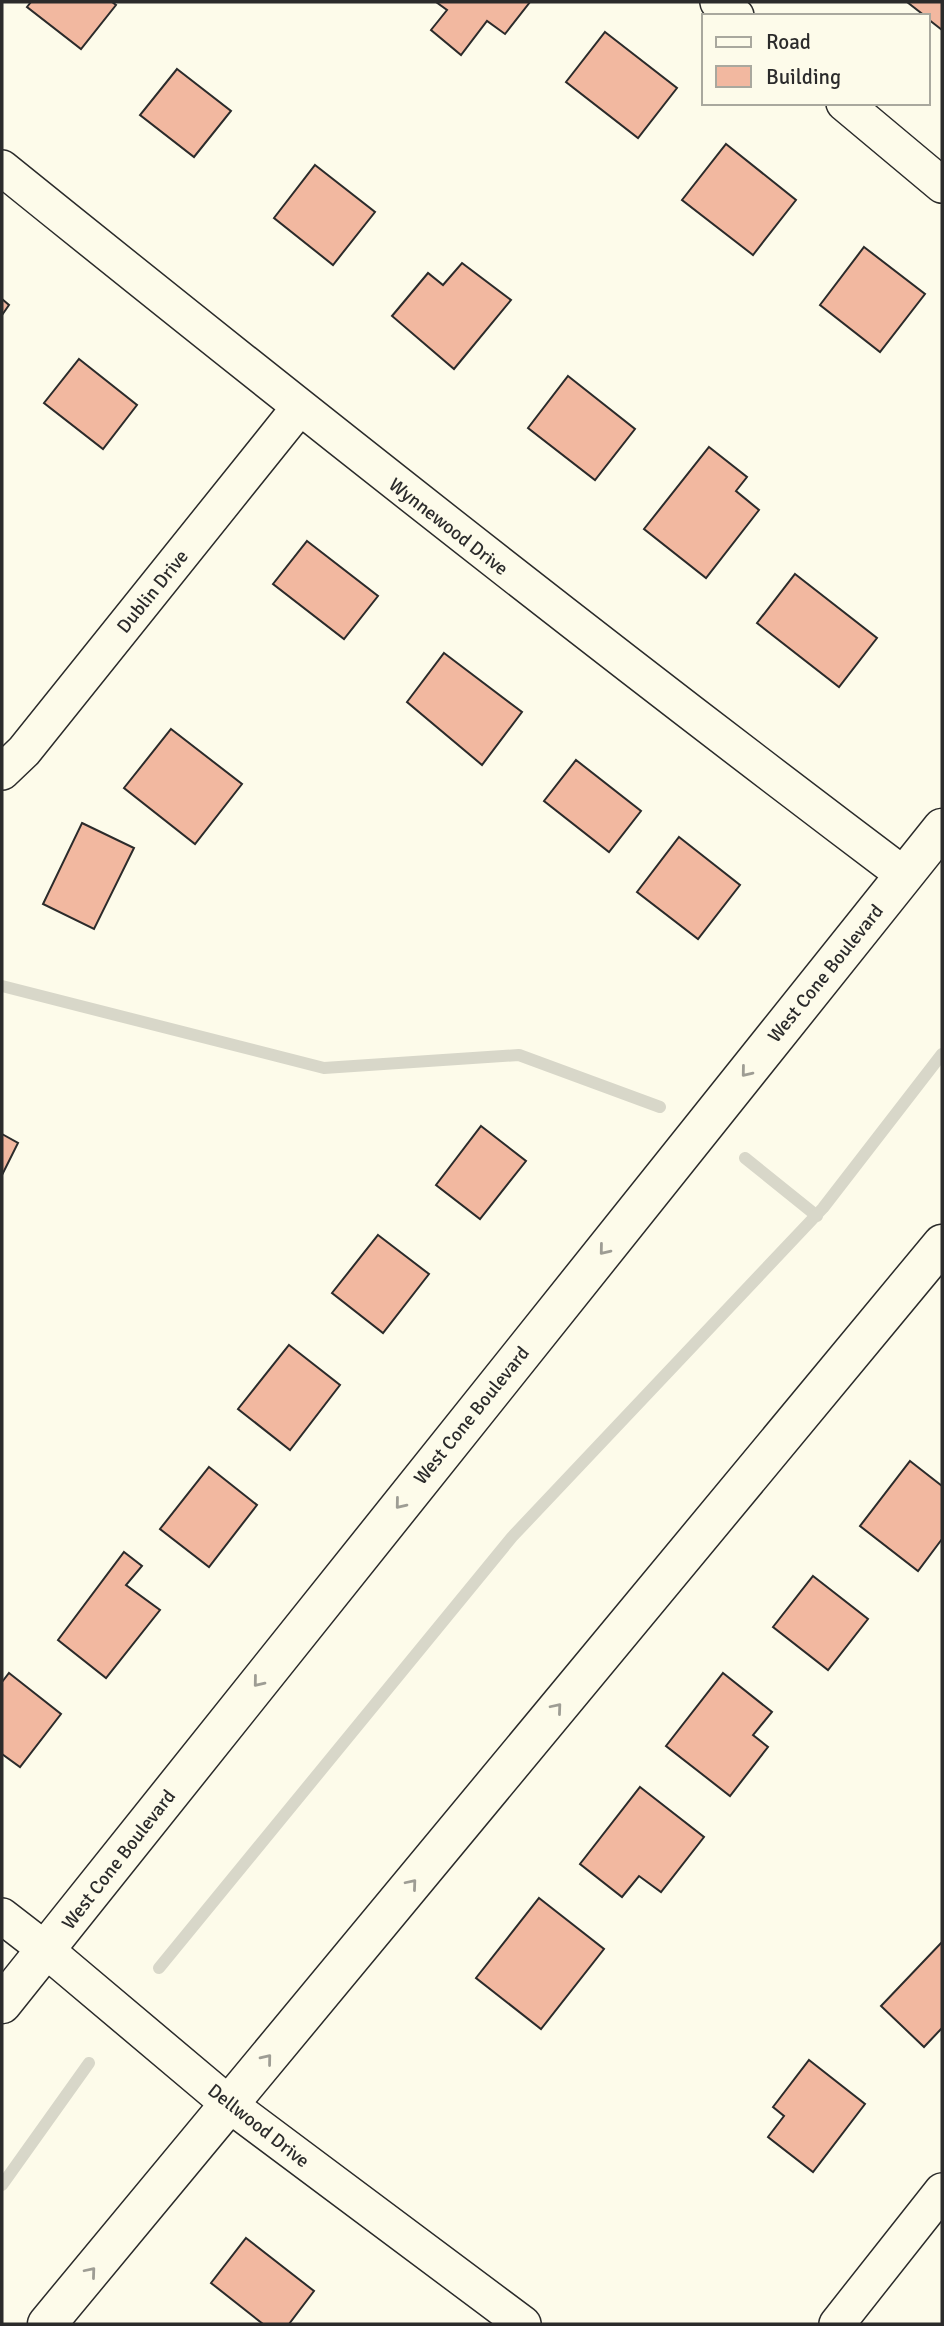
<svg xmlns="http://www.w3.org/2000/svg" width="944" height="2326" viewBox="0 0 944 2326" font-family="Signika,sans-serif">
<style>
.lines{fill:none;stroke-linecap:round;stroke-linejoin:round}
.stream{stroke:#d8d7c9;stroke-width:12}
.building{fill:#f2b8a0;stroke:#2b2b2b;stroke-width:2}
.street-casing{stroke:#2b2b2b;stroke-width:38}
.primary-casing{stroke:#2b2b2b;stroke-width:41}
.street{stroke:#fdfbea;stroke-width:35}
.primary{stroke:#fdfbea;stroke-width:38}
.oneway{stroke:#9e9d94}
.labels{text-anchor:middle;stroke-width:5;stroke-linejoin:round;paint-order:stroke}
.street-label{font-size:19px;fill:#2b2b2b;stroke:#fdfbea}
</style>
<rect width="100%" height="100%" fill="#fdfbea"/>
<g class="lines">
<g class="stream">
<path d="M2 986 324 1068 519 1055 660 1107"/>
<path d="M745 1158 817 1216"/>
<path d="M159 1968 512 1537 823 1208 942 1054"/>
<path d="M2 2185 89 2063"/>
</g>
</g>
<g class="building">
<path d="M31 2H112L116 5 81 49 27 7Z"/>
<path d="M436 2H530L505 34 487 21 461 55 431 30 447 10Z"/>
<path d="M907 2H942V30L928 19V16H925Z"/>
<path d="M605 32 677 88 638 138 566 82Z"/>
<path d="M177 69 231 111 194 157 140 115Z"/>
<path d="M726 144 796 200 753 255 682 200Z"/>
<path d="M315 165 375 212 333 265 274 218Z"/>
<path d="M864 247 925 294 880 352 820 305Z"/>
<path d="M462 263 511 300 454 369 392 316 428 273 443 285Z"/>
<path d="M2 299 9 305 2 315Z"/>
<path d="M79 359 137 405 103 449 44 403Z"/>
<path d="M568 376 635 429 595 480 528 428Z"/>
<path d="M709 447 747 477 736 491 759 510 706 578 644 529Z"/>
<path d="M307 541 378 596 344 639 273 584Z"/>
<path d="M795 574 877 638 839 687 757 623Z"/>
<path d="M444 653 522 712 482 765 407 702Z"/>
<path d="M171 729 242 784 195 844 124 788Z"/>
<path d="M576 760 641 811 609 852 544 801Z"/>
<path d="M82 823 134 848 94 929 43 904Z"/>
<path d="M679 837 740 885 698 939 637 892Z"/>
<path d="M481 1126 526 1161 480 1219 436 1185Z"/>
<path d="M2 1134 18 1143 2 1175Z"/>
<path d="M378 1235 429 1274 383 1333 332 1293Z"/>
<path d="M289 1345 340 1385 290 1450 238 1409Z"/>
<path d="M910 1461 942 1486V1539L918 1571 860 1526Z"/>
<path d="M209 1467 257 1505 209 1567 160 1529Z"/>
<path d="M124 1552 142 1566 126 1585 160 1610 106 1678 58 1640Z"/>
<path d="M813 1576 868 1619 828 1670 773 1627Z"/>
<path d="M9 1673 61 1714 20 1767 2 1754V1682Z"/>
<path d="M723 1673 772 1712 753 1735 768 1747 730 1796 666 1746Z"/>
<path d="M640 1787 704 1837 661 1892 639 1876 622 1897 580 1864Z"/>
<path d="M539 1898 604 1949 541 2029 476 1978Z"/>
<path d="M942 1942V2028L924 2047 881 2006Z"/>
<path d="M809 2060 865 2104 813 2172 768 2137 784 2116 773 2107Z"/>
<path d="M246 2238 314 2291 289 2324H263L211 2283Z"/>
</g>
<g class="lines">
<defs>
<g id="street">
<path d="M718 2 736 16"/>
<path d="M844 103 942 185"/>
<path d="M2 168C299 408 599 645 904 875"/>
<path d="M2 772 24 751 299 408"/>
<path d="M2 1916 46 1950 230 2105 523 2324"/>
<path d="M837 2324 942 2191"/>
</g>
<g id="primary">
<path d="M2 2004 942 828"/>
<path d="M47 2324 942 1244"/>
</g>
</defs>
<use href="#street" class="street-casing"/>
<use href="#primary" class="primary-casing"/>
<use href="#street" class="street"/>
<use href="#primary" class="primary"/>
</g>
<defs><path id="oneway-chevron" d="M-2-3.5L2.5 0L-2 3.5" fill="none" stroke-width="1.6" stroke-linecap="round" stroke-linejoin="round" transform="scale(1.75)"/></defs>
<g class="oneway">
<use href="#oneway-chevron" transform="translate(746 1072) rotate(129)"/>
<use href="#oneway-chevron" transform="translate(604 1250) rotate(129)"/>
<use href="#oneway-chevron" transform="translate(400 1504) rotate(129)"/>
<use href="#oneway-chevron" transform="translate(258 1682) rotate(129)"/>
<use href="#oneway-chevron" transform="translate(557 1708) rotate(-50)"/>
<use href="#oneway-chevron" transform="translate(412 1884) rotate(-50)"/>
<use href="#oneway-chevron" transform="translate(267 2059) rotate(-51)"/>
<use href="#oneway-chevron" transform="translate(91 2272) rotate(-50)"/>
</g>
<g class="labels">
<g class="street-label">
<text transform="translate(449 526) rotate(38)" y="7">Wynnewood Drive</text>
<text transform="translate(152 591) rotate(-51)" y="7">Dublin Drive</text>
<text transform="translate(825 973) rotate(-51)" y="7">West Cone Boulevard</text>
<text transform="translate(471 1415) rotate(-51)" y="7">West Cone Boulevard</text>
<text transform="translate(118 1859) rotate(-52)" y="7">West Cone Boulevard</text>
<text transform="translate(259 2125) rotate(38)" y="7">Dellwood Drive</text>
</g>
</g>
<rect width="944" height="2326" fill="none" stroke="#2b2b2b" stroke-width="7"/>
<rect x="702" y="14" width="228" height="91" fill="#fdfbea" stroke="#a9a89e" stroke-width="2"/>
<rect x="716" y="37" width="35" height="10" fill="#fdfbea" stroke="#a9a89e" stroke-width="2"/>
<text x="766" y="49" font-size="21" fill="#2b2b2b">Road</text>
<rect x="716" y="66" width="35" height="21" fill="#f2b8a0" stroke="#a9a89e" stroke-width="2"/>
<text x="766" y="84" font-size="21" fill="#2b2b2b">Building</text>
</svg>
